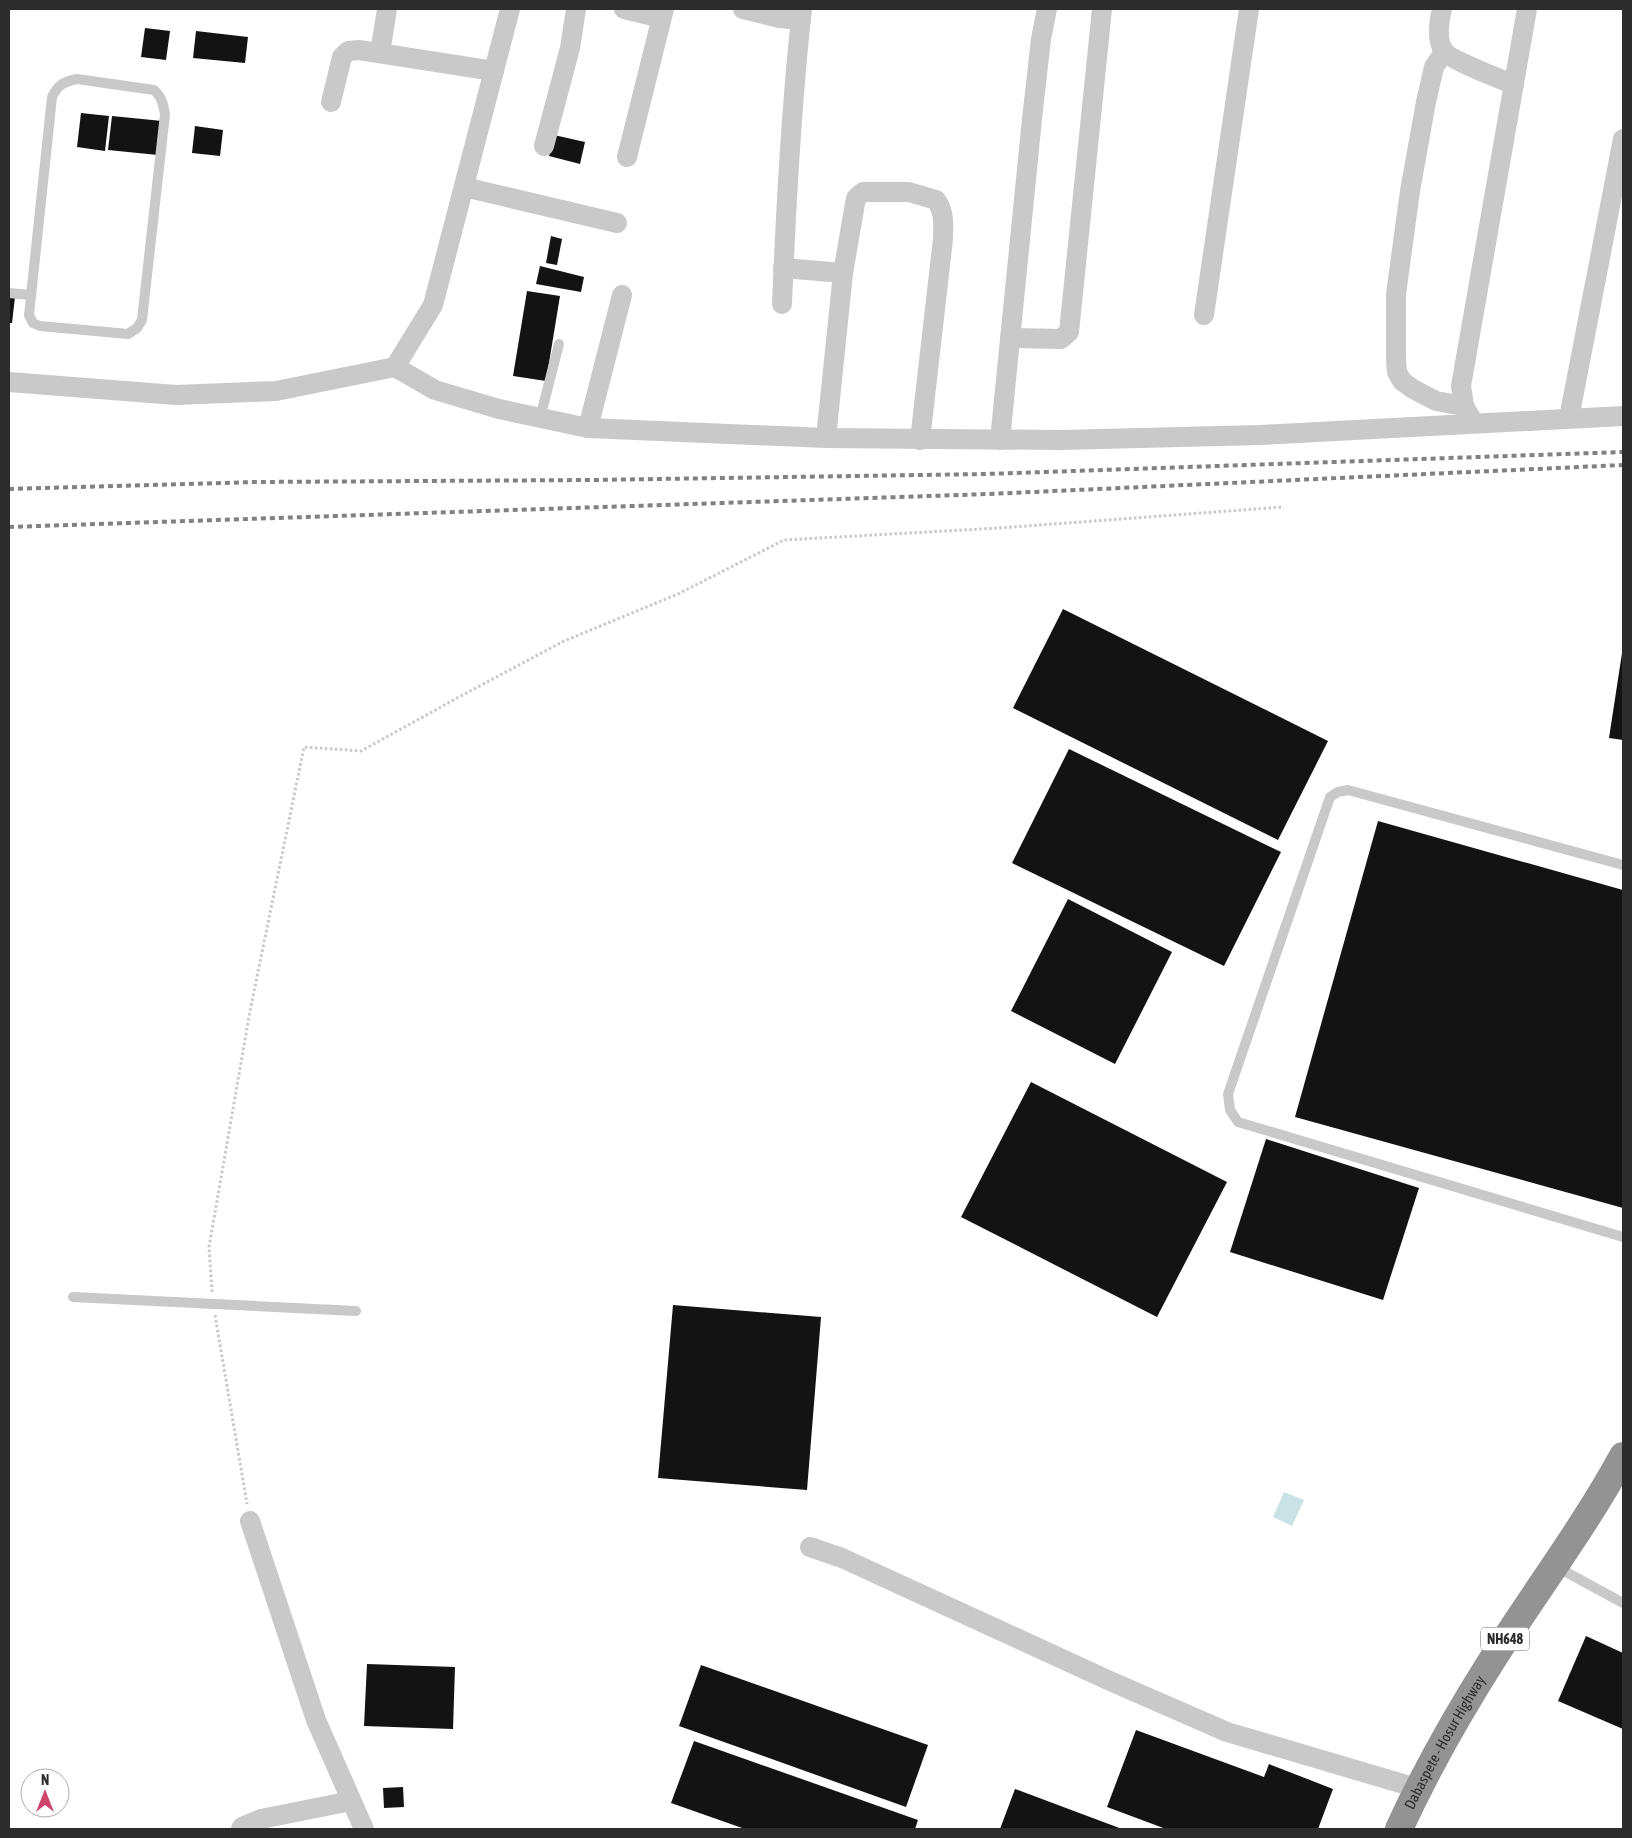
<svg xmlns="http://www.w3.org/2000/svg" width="1632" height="1838" viewBox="0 0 1632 1838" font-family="'Asap Condensed',sans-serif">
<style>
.water{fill:#cae1e6}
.building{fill:#131313}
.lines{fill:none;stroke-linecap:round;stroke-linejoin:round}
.path{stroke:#c9c9c9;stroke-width:3;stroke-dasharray:2.5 2.5;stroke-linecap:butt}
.lane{stroke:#c9c9c9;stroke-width:10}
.street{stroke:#c9c9c9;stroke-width:20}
.highway{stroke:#939393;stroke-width:28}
.rail{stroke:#818181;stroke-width:4;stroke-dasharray:5 4;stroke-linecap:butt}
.labels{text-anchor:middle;stroke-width:5;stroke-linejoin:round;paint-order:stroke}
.shield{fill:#fff;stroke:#6b6b6b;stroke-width:1}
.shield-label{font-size:14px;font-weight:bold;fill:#2c2c2c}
.street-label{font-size:15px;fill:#2c2c2c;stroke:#fff}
</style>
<rect width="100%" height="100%" fill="#fff"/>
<path class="water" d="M1284 1492 1304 1500 1292 1526 1273 1517Z"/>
<g class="building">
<path d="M145 28 170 31 166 60 141 57Z"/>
<path d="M196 31 248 37 245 63 193 58Z"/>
<path d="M81 113 109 116 105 151 77 147Z"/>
<path d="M112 116 162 121 158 155 108 150Z"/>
<path d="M195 126 223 130 220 156 192 153Z"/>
<path d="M554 135 585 142 580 164 549 156Z"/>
<path d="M551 236 562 239 557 265 546 263Z"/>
<path d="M540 266 584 277 581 292 536 284Z"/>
<path d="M527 291 560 296 546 381 513 376Z"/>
<path d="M9 297H15L12 323H9Z"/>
<path d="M1063 609 1328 741 1278 840 1013 708Z"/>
<path d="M1622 653 1623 654V740L1609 738Z"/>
<path d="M1069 749 1281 852 1224 966 1012 863Z"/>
<path d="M1378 821 1623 890V1208L1295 1117Z"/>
<path d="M1068 899 1172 952 1115 1064 1011 1011Z"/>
<path d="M1031 1082 1227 1182 1157 1317 961 1217Z"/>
<path d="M1266 1139 1419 1188 1383 1300 1230 1252Z"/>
<path d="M673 1305 821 1317 807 1490 658 1478Z"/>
<path d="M1586 1636 1623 1653V1729L1558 1701Z"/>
<path d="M367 1664 455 1667 453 1729 364 1726Z"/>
<path d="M701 1665 928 1745 906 1807 679 1726Z"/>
<path d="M1136 1730 1264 1777 1269 1764 1333 1789 1318 1829H1166L1107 1807Z"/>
<path d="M694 1741 918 1820 915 1829H745L671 1803Z"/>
<path d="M403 1787 404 1807 384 1808 383 1788Z"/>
<path d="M1015 1789 1122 1829H1000Z"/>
</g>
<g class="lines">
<g class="path">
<path d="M212 1292 209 1247 250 1011 304 747 361 751 459 697 564 641 678 594 784 540 999 528 1283 507"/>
<path d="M215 1315 247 1504"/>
</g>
<g class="lane">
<path d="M77 79 154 90C162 97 163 104 165 114L142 320 137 328 128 334 40 326 33 323 29 315 52 97C58 85 63 82 77 79Z"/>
<path d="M9 293 30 295"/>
<path d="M540 418 559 344"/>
<path d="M1623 865 1348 790 1338 792 1330 797 1228 1094 1230 1110 1238 1122 1623 1237"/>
<path d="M73 1297 356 1311"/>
<path d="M1555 1566 1623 1603"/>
</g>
<g class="street">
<path d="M624 9 661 18"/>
<path d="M743 9 779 18 801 20"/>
<path d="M1442 9C1439 20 1436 41 1444 51 1450 60 1501 79 1514 85"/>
<path d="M1444 52 1434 67 1426 102 1410 191 1396 294V359L1397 372 1402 381 1413 389 1436 401 1464 406"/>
<path d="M380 53 387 9"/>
<path d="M331 102 342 57 348 51 359 50 494 71"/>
<path d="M544 146 570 48 576 9"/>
<path d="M627 157 664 9"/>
<path d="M464 187 617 223"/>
<path d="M783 268 843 273"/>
<path d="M782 304C786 205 791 107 802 9"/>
<path d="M1204 315 1249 9"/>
<path d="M1010 338 1061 339 1069 332 1102 9"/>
<path d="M395 367 433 305 510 9"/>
<path d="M9 382 176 395 276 391 395 367 435 390 499 409 588 428 826 438 1061 440 1260 435 1623 416"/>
<path d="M1569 418 1623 139"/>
<path d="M1474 423 1464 406 1461 386 1527 9"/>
<path d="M588 428 622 295"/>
<path d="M826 438 843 273 856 198 863 192H909L936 200C945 212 943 225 943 239L920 440"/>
<path d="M1000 440 1032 119 1041 39 1047 9"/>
<path d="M250 1521 316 1720 364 1829"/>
<path d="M810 1547 842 1558 1110 1681 1227 1732 1417 1788"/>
<path d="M241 1829 242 1827 261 1819 351 1801"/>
</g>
<path class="highway" id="s1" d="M1399 1829C1426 1770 1459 1712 1494 1657 1537 1589 1585 1526 1623 1456"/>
<g class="rail">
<path d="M9 489 256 482 591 480 986 474 1623 452"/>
<path d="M9 527 989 494 1623 465"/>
</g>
</g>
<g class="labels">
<rect class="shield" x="1481" y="1627.5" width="48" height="23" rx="4"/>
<g class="shield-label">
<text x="1505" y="1644">NH648</text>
</g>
<g class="street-label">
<text dy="5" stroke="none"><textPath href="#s1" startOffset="98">Dabaspete - Hosur Highway</textPath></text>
</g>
</g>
<rect width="1632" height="1838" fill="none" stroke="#2c2c2c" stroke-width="20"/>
<g transform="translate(45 1793)"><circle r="24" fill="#ffffff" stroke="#ababab"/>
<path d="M0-4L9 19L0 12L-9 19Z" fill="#ce446b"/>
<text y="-8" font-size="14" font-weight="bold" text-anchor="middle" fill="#2c2c2c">N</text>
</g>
</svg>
